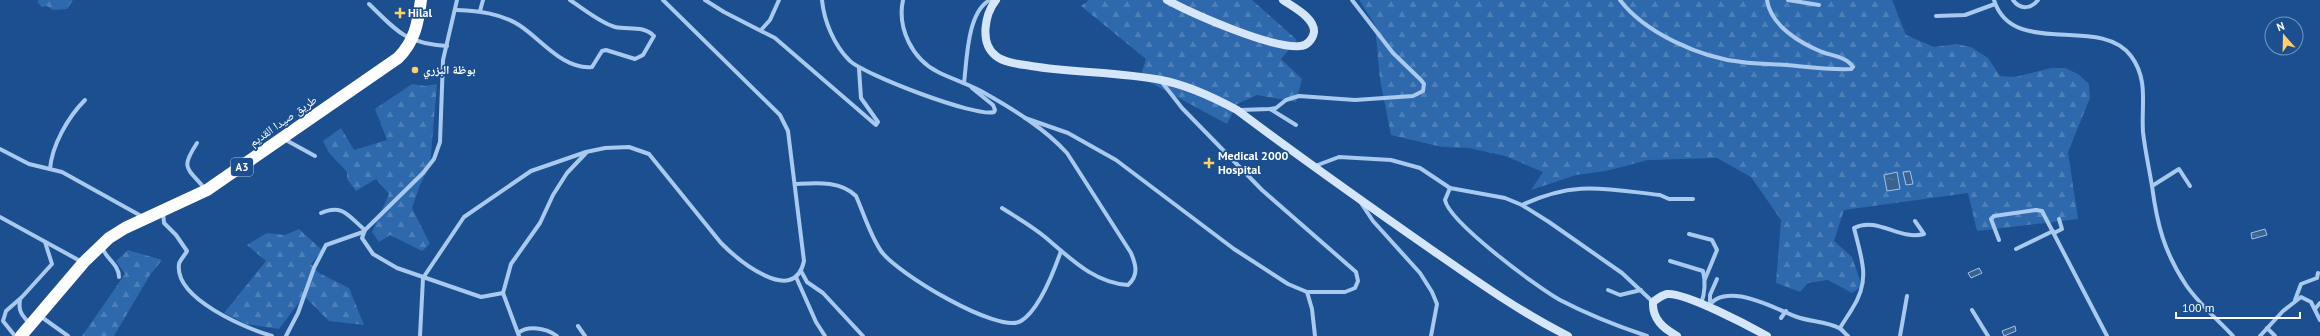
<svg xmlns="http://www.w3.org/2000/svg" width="2320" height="336" viewBox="0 0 2320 336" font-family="'PT Sans','Noto Naskh Arabic',sans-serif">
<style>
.forest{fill:url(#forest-firs)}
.water{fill:url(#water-ripples);stroke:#9cc4f0}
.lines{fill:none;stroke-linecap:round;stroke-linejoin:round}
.street{stroke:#a9c9ee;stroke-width:4}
.secondary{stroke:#d6e6fa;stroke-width:8}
.highway{stroke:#fff;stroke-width:12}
.poi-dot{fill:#ffd166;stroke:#1b4f8f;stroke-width:1.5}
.labels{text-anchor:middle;stroke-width:3.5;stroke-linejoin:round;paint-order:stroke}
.shield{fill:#1b4f8f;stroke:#bbcadd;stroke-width:1}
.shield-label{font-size:11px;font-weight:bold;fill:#fff}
.poi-label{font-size:12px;font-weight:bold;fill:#fff;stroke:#1b4f8f;text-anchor:start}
.street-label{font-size:12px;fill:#fff;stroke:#1b4f8f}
</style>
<defs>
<pattern id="forest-firs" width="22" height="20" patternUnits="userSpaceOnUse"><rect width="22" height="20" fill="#2e69ad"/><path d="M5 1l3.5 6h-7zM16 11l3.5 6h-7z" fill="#4d80b9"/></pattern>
<pattern id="water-ripples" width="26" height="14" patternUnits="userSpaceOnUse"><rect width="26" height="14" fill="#3c6290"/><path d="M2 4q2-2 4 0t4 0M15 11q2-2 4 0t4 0" fill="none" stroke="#597aa1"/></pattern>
</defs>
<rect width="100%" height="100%" fill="#1b4f8f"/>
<g class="forest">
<path d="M39 0H73L67 9 53 10 47 6 42 7 37 2Z"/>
<path d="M1089 0H1252L1297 40 1281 59 1302 79 1296 102 1257 95 1237 104 1227 124 1140 77 1146 59 1081 6Z"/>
<path d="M1359 0H1892L1906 35 1934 47 1956 44 1971 47 1988 58 2000 76 2015 77 2051 68H2065L2078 74 2089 84 2090 98 2068 152 2078 219 1977 231 1968 193 1844 210 1834 241 1852 257 1862 286 1852 293 1828 280 1808 283 1800 292 1776 283 1781 220 1751 177 1717 158 1648 160 1606 171 1576 175 1531 190 1543 172 1505 156 1469 148 1442 147 1391 135 1380 80 1375 25Z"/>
<path d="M412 84 425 86 437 84 430 166 420 185 412 208 430 244 422 251 390 235 379 242 372 232 389 194 376 179 356 191 347 179V172L329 153 323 141 341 128 354 150 387 140 375 109Z"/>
<path d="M299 229 322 250 311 264 319 273 349 288 364 325 329 321 304 296 279 329 246 324 224 313 266 261 247 245 267 233 285 235Z"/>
<path d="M128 250 162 260 150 275 114 336H82L125 274 116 261Z"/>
</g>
<g class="water">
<path d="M1910 171 1913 184 1906 185 1903 172Z"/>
<path d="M1897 172 1900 189 1887 191 1884 175Z"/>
<path d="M2265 229 2267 235 2252 239 2251 233Z"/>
<path d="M1979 268 1982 273 1971 278 1968 273Z"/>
<path d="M2015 326 2016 331 2004 336 2002 331Z"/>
</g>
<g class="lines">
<g class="street">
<path d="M457 0 443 60 440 142 434 159 423 173 365 230 362 238 373 254 397 268 481 297 503 293 519 336"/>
<path d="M705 0 724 12 775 38 876 125 878 122 861 98 859 69"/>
<path d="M822 0C824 21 834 45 849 60 862 74 977 118 994 112L995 110 993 105 972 88"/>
<path d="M903 0C897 28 912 59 938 72 954 80 972 85 988 95 1016 111 1045 129 1067 153L1131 253C1136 265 1139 275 1128 285 1094 283 1070 258 1045 237 1032 226 1016 217 1002 208"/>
<path d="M1620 0C1645 33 1701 58 1742 62 1757 64 1772 64 1787 65 1808 67 1830 70 1851 69L1853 67C1847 57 1833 56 1822 52 1800 43 1771 26 1767 0"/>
<path d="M1788 0 1819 5"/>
<path d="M1994 0C2012 59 2100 14 2131 56 2149 80 2141 106 2143 132 2145 150 2149 168 2152 186 2157 224 2164 252 2186 285 2199 304 2217 319 2233 336"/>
<path d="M2013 0C2020 10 2031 9 2038 0"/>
<path d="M369 4C398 32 405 43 447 46"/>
<path d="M457 10C478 11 500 13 519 25 541 39 563 70 592 67L602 51 606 50 635 59 643 55 654 36C644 25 628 30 615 27 599 22 584 9 570 0"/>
<path d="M480 11 483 0"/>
<path d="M1936 16 1965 15 1995 4"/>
<path d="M761 30 770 20 779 0"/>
<path d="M964 83C967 60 967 12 990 0"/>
<path d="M1270 109 1296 125"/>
<path d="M1239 110 1270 109 1276 108 1286 100 1299 96 1355 100 1413 96 1423 91 1424 84 1421 80 1393 53 1352 0"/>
<path d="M1025 118 1068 133 1116 160 1234 249 1288 284 1307 292H1345L1355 288 1358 281 1356 272 1262 190 1182 108 1161 81"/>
<path d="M284 139 315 156"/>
<path d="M197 143C180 169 187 167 205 189"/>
<path d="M0 149 29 164 62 172 143 217"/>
<path d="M1315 166 1339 157 1391 160 1420 168 1450 188 1505 198 1522 205 1549 222 1622 273 1653 302"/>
<path d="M50 169C52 145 68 117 85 100"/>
<path d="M795 184C815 183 840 180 856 196 864 214 870 235 881 251 895 272 999 335 1021 321 1039 310 1054 271 1061 251"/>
<path d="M2152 186 2179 169 2190 186"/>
<path d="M1450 188 1445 200C1449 222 1538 288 1560 300 1587 314 1617 326 1647 336"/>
<path d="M1361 203 1373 221 1420 273 1432 292 1437 304 1431 336"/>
<path d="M1522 205C1575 180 1605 189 1660 195L1669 199H1693"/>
<path d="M163 212 164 223 176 235 187 251C185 255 180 260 179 264 174 299 246 328 272 336"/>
<path d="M321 213C343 203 349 217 365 230"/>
<path d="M0 217 82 262"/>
<path d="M2054 233 2062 229 2059 219"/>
<path d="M1689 234 1712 240 1717 250 1705 279"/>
<path d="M1999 240 1991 219 1994 216 2036 210 2042 211 2107 336"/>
<path d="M102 247C105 258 119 264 119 277"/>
<path d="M2016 249 2053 231"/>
<path d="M1670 261 1703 271C1706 283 1705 293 1701 304"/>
<path d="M801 271 807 282 823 293 863 336"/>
<path d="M796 277 816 322 825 336"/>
<path d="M1608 290 1620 295 1641 290"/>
<path d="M1307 292 1312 309 1315 336"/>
<path d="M503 293 511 264 540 223 553 195 567 173 586 153"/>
<path d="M20 300C18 311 22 315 29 323"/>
<path d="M2295 300 2301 284 2317 278 2318 273"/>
<path d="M1710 302V295L1717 279"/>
<path d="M1707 308C1725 279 1775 309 1797 317 1811 322 1826 321 1839 328 1842 329 1845 334 1848 336"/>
<path d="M2315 309 2320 303"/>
<path d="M1972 310 1988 336"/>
<path d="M40 316 68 336"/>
<path d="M1781 318 1786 311"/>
<path d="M578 326 585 336"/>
<path d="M1840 328C1844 321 1848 316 1852 309 1871 280 1862 260 1854 228 1877 216 1900 241 1924 234L1915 221"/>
<path d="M2267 328 2275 336"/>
<path d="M518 333C528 325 546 328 557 336"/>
<path d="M15 336 3 321 6 311 22 297 52 264 45 242"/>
<path d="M286 336 298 313 314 268 326 245 363 232"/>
<path d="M420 336 423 278 464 217 531 171 586 152 605 148 629 147 649 154 721 243C738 260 794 307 804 261L788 131 780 115 663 0"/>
<path d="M1900 336 1907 296"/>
<path d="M2260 336 2283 311 2301 297 2311 302 2320 320"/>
</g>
<g class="secondary">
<path d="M996 0C985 14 979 43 996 56 1005 63 1019 64 1031 66 1074 73 1118 72 1161 80 1187 85 1213 97 1237 110 1301 158 1366 204 1432 250 1475 280 1520 312 1568 336"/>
<path d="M1167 0C1193 14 1272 49 1300 46 1307 46 1313 39 1314 32 1315 18 1293 7 1283 0"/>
<path d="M1677 336C1663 328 1652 319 1653 302 1657 299 1662 295 1667 294 1685 292 1749 326 1767 336"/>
</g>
<path class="highway" d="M21 336 84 262 109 238 125 228 207 190 398 58C415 41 418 23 421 0"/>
</g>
<g class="poi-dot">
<path d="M398 7h4v4h4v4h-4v4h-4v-4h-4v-4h4z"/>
<circle cx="415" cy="70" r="4"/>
<path d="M1207 157h4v4h4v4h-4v4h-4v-4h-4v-4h4z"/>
</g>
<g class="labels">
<rect class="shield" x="231" y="158" width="22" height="18" rx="3"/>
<g class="shield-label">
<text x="242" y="171">A3</text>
</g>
<g class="poi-label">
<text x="408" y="17">Hilal</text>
<text x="423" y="74">بوظة البزري</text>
<text x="1218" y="160">Medical 2000<tspan x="1218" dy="14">Hospital</tspan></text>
</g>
<g class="street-label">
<text transform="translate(283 121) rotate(-35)" y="4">طريق صيدا القديم</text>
</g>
</g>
<g transform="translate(2284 36) rotate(340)"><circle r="19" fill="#1b4f8f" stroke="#7695bc"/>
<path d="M0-3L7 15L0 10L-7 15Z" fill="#ffd166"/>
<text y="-6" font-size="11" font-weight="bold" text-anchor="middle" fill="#ffffff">N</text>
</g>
<path d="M2176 312v6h124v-6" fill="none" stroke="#ffffff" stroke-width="2"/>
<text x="2182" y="312" font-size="12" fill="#ffffff" stroke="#1b4f8f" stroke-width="3" paint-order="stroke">100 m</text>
</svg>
